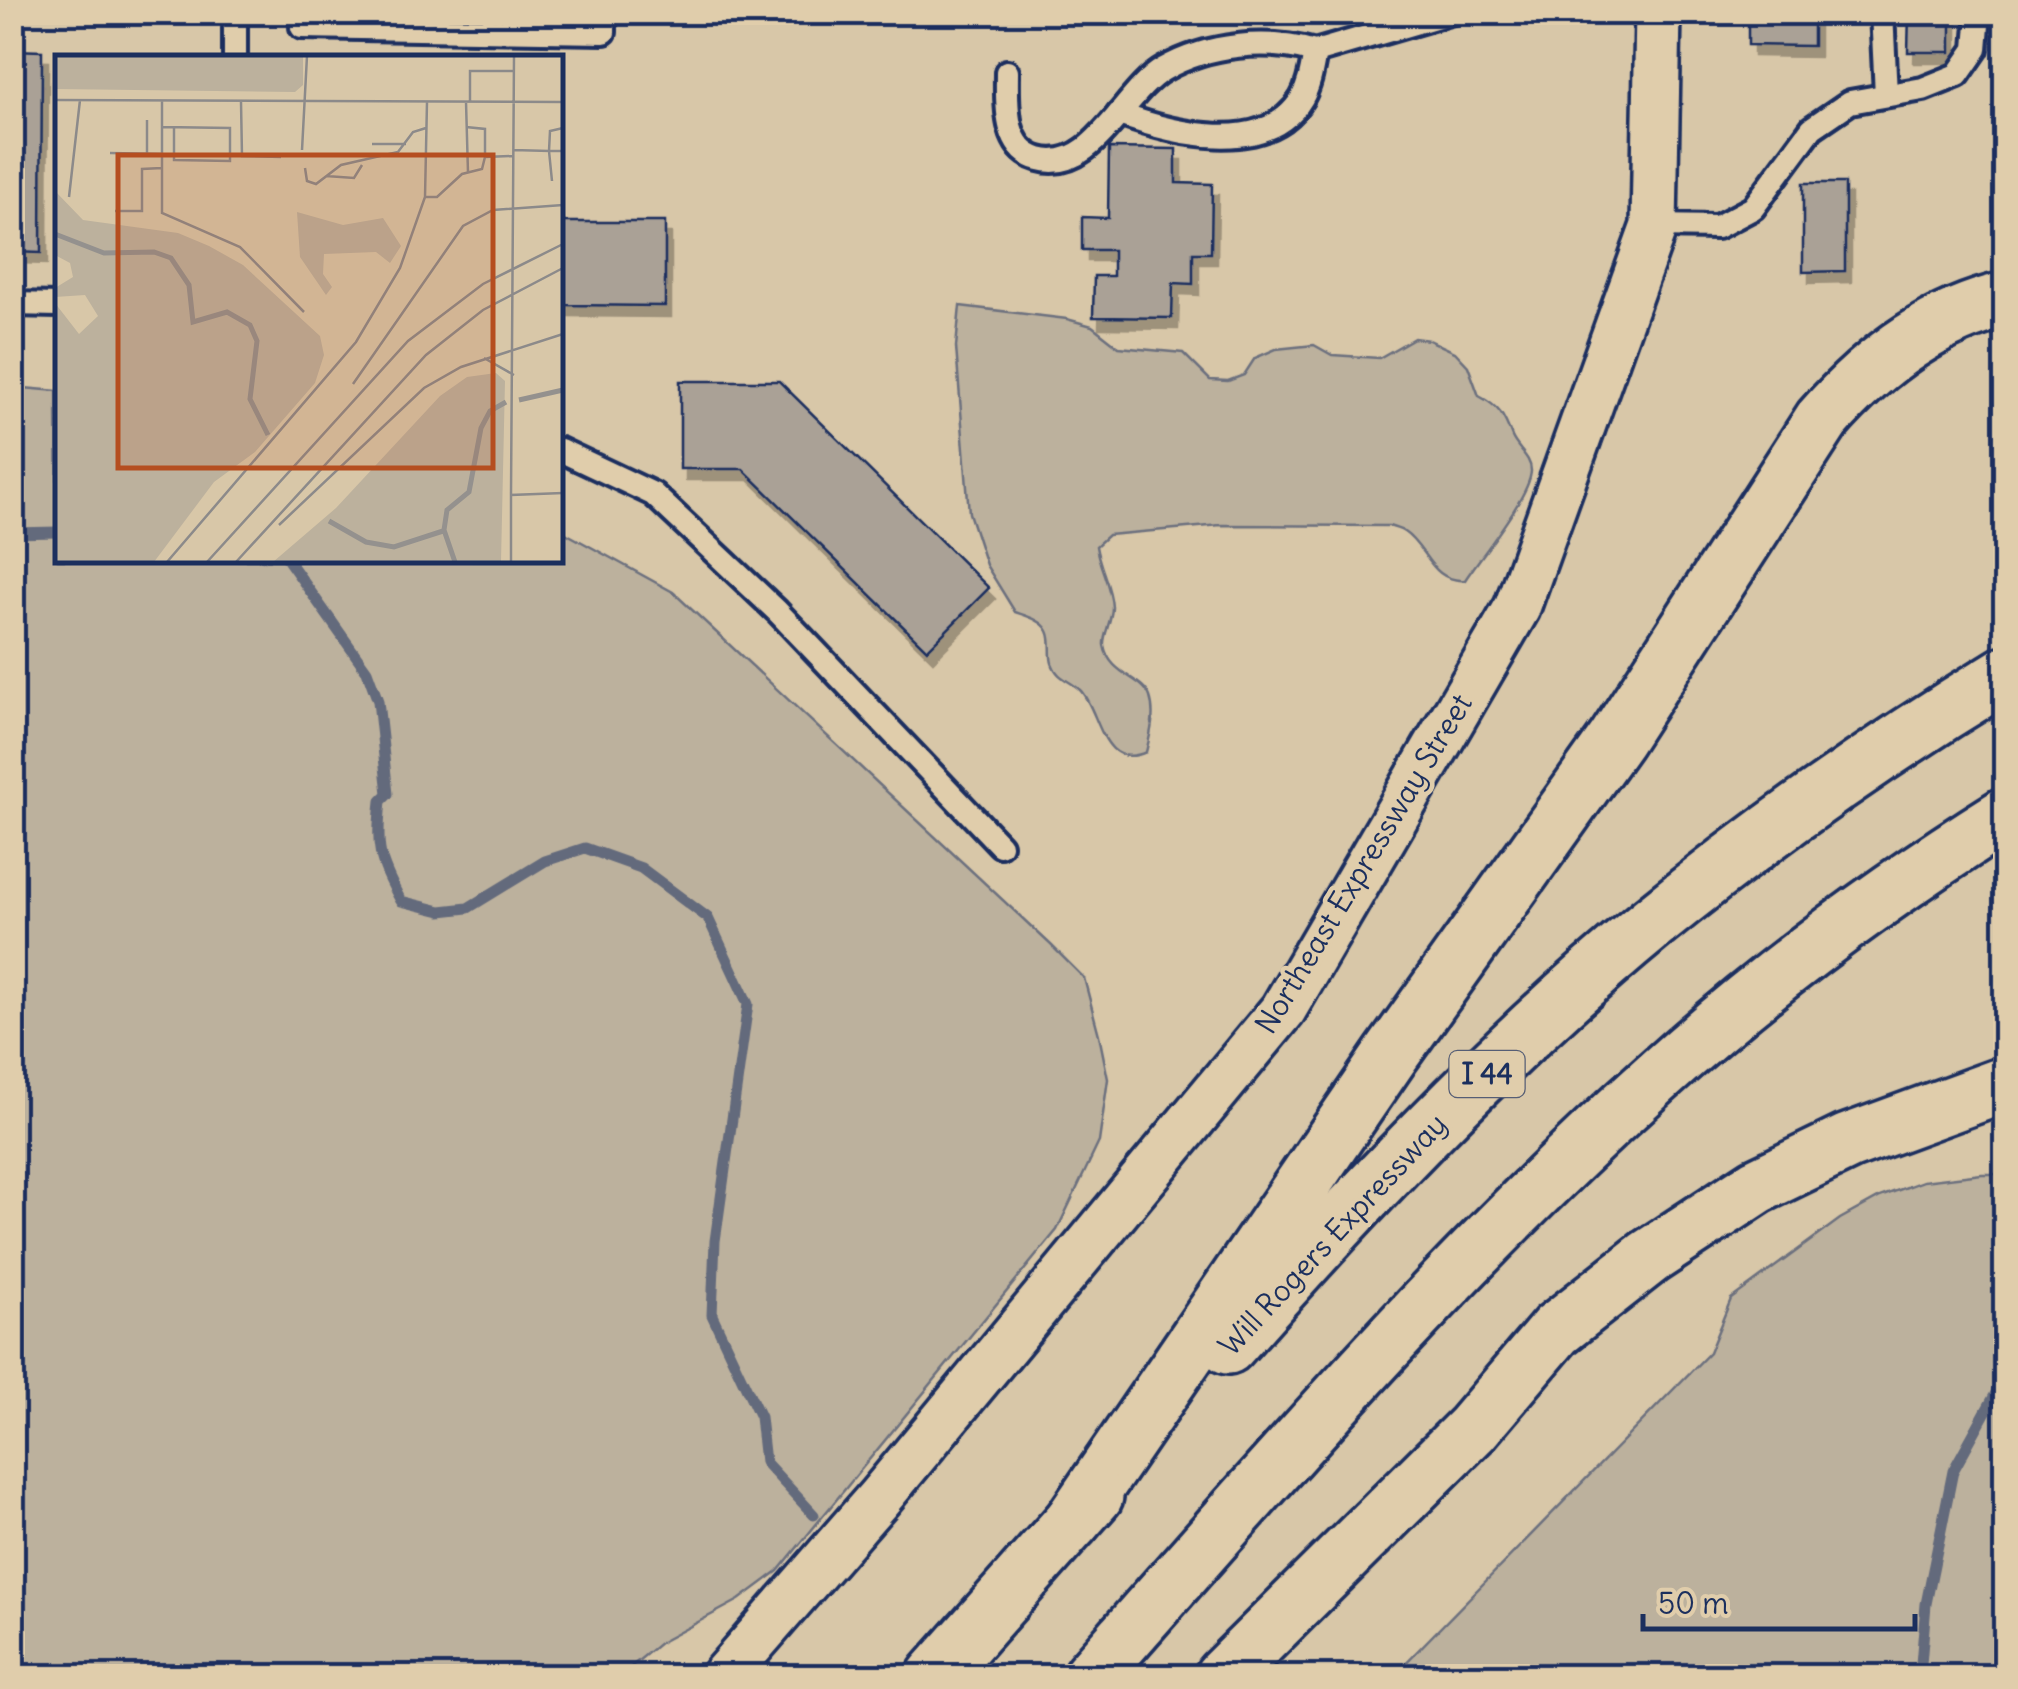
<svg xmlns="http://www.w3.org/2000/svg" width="2018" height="1689" viewBox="0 0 2018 1689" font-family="Delius,sans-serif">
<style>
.green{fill:#bcb19d;stroke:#6c707e;stroke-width:2.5}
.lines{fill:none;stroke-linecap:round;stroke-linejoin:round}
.stream{stroke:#646a7b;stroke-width:11}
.building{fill:#aaa196;stroke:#1b2f5e;stroke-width:2.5;filter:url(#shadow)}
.lane-casing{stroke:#1b2f5e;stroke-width:30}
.street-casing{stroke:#1b2f5e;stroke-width:52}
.highway-casing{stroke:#1b2f5e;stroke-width:62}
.lane{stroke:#e0cdab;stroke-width:22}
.street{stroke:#e0cdab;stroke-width:45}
.highway{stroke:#e0cdab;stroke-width:55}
.labels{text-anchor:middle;stroke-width:9;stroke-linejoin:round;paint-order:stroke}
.shield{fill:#e0cdab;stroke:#565e75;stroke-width:2.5}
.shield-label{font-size:28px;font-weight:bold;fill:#1b2f5e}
.street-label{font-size:30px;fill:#1b2f5e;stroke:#e0cdab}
.inset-river{fill:none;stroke:#94918e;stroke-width:5}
.inset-road{fill:none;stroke:#8c8a8a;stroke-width:2.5}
.view{fill:#b54e20;fill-opacity:0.15;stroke:#b54e20;stroke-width:5}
.inset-edge{fill:none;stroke:#1b2f5e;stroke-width:5}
</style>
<defs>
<filter id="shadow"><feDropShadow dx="6" dy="11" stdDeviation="0" flood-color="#0004"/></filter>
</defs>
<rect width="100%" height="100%" fill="#d8c7a8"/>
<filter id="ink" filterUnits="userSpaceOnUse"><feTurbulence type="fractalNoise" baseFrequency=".01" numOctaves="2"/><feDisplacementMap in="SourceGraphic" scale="20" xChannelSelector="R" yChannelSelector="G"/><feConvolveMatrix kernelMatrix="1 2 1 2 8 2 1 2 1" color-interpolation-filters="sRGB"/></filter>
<g filter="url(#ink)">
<g class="green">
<path d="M960 306 1067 319 1092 326 1119 347 1183 353 1210 380 1228 381 1244 375 1255 358 1276 349 1314 345 1332 355 1379 358 1414 338 1429 340 1455 352 1468 366 1479 396C1500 407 1504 416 1512 437 1517 449 1531 457 1531 471 1530 496 1480 557 1465 580 1431 583 1427 547 1404 532 1400 529 1394 528 1389 526L1221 525 1108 535 1096 546C1099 567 1111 586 1112 607 1112 620 1103 635 1104 645 1109 675 1143 677 1150 697 1156 714 1150 736 1146 752 1101 772 1100 710 1080 690 1070 680 1057 679 1052 663 1049 653 1053 641 1048 631 1043 620 1026 616 1015 612L986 565 969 513 956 347Z"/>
<path d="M12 387 57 391 58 560H560V530L673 592 1051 945 1084 978 1099 1035 1108 1079 1099 1142 1057 1230 778 1571 739 1600 661 1642 620 1676H13Z"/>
<path d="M1982 1174H2006L2005 1676H1393L1709 1353 1731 1299 1840 1219 1880 1197 1923 1181Z"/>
</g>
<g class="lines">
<g class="stream">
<path d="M12 533 58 532"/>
<path d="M288 560 367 671 378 701 388 794 381 801C376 849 378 858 401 901L441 911 468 908 545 861 585 848 641 868 708 918 748 1004 715 1241 712 1315 760 1417 765 1462 814 1515"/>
<path d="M1920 1676 1926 1604 1953 1471 2006 1375"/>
</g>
</g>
<g class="building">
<path d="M1748 12H1813V46L1748 45Z"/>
<path d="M1909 12H1951V52H1908Z"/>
<path d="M12 50 42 51 41 253 12 252Z"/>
<path d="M1109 148 1176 149V183L1212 184 1211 253H1193V284L1173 283 1172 318 1093 317 1094 276H1113V250H1082V217L1108 218Z"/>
<path d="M1803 183H1845V271L1803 272Z"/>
<path d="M560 222H665V306L560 305Z"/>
<path d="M680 381H779L989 588 927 650 743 469H680Z"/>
</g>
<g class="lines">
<defs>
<g id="lane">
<path d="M302 12V27L604 32V12"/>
<path d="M1882 12 1886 95"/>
<path d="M235 58V12"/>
<path d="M1007 72C1007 102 1003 149 1039 159 1093 175 1124 91 1164 69 1208 44 1267 38 1315 52L1452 12"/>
<path d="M1119 114C1171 133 1267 158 1302 98 1310 84 1312 68 1315 52"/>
<path d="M1654 226 1717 227 1753 208 1812 128 1850 102 1923 89 1958 75 1976 49 1979 12"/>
<path d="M12 304 58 305"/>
<path d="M560 450 653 494 777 611 1000 845"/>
</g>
<path id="street" d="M724 1676 879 1498 1283 1010 1517 608 1654 226 1658 12"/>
<g id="highway">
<path d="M1228 1346C1360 1197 1498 1050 1652 923 1764 832 1882 749 2006 674"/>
<path d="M1072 1522 1391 1055 1616 739 1822 420C1871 364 1931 317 2006 300"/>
<path d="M935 1676 1095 1496"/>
<path d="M1091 1676C1272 1471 1452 1261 1656 1078 1763 981 1883 892 2006 815"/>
<path d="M1223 1676 1472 1429 1556 1330 1649 1257 1757 1186 1848 1142 2006 1084"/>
</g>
</defs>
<use href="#lane" class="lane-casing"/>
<use href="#street" class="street-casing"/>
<use href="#highway" class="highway-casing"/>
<use href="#lane" class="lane"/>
<use href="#street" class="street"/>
<use href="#highway" class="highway"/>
</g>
</g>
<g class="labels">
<rect class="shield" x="1449.5" y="1051" width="75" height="46" rx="8"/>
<g class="shield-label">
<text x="1487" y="1084">I 44</text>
</g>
<g class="street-label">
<text transform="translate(1364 864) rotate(-59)" y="10">Northeast Expressway Street</text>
<text transform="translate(1333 1235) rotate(-47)" y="10">Will Rogers Expressway</text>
</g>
</g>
<g transform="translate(55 55)">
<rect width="508" height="508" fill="#d8c7a8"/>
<path d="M0 1H248V30L240 37 0 34ZM0 136 28 165 123 178 154 191 188 210 265 281 269 300 260 328 200 397 159 427 99 507H0V248L24 279 43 261 30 240 0 242V233L18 222 15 208 0 200ZM242 157 288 170 328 163 346 191 335 208 321 197 269 199 268 219 277 232 271 240 245 202ZM441 318 450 326 446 507H218L281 453 385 341 412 322Z" fill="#bcb19d"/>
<path class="inset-river" d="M0 179 49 198 99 197 116 203 134 230 138 267 172 257 195 270 202 286 195 344 213 380M464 345 508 335M274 466 311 487 339 492 388 476M400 507 389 475 392 455 414 437 426 373 435 356 451 347"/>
<path class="inset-road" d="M0 45 508 47M107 46V158L185 192 249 257M186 47 187 101 226 102M411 47 413 118M415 47V16H460M92 65V99M107 72 175 73V106L119 105V72M411 72 430 74V102M317 89H351M247 95 252 1M458 95 494 96 495 76 508 73M55 98 107 99M250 113 252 126 261 129 286 110 343 97 358 77 371 73M271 121 299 123 307 110M497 126 494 96H508M14 142 25 45M370 142H382L407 119 427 114 430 102 458 101M60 156H87V114L107 113M429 303 459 320M298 329 408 171 438 155 508 150M456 440 459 1M224 470 369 333 406 312 508 279M112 507 301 287 345 213 370 142 372 47M152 507 353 286 428 229 508 189M181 507 371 300 428 255 508 213M456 507V440L508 438"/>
<path class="view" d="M63 100H438V413H63Z"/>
<rect width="508" height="508" class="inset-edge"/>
</g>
<rect width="2018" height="1689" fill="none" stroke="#e0cdab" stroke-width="50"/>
<rect x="25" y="25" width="1968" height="1639" fill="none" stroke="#1b2f5e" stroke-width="4" filter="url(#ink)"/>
<path d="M1643 1614v15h272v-15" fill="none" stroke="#1b2f5e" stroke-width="5"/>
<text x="1658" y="1614" font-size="30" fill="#1b2f5e" stroke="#e0cdab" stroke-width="8" paint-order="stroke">50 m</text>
</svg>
